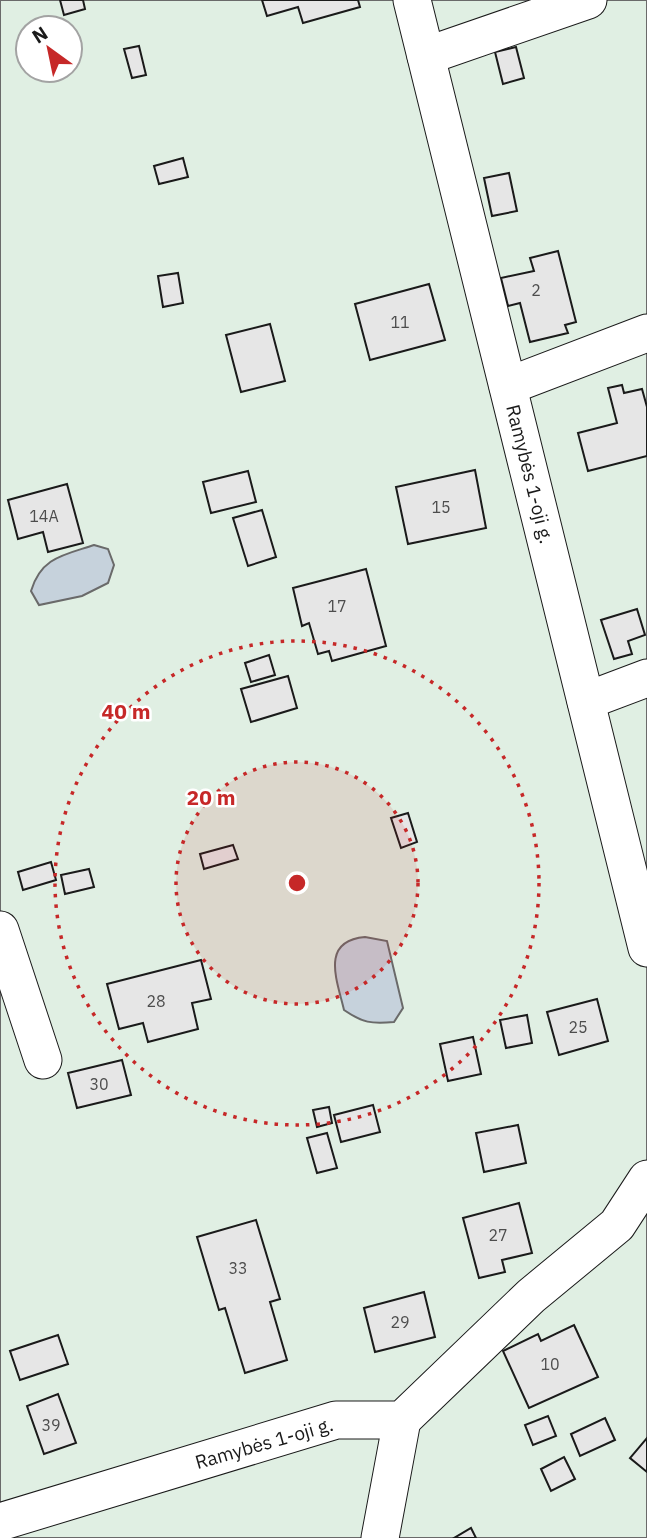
<svg xmlns="http://www.w3.org/2000/svg" width="647" height="1538" viewBox="0 0 647 1538" font-family="'IBM Plex Sans',sans-serif">
<style>
.green{fill:#e0efe3;stroke:#6a6a6a;stroke-width:2;fill-rule:evenodd}
.water{fill:#c6d2dc;stroke:#6a6a6a;stroke-width:2}
.building{fill:#e6e6e6;stroke:#1a1a1a;stroke-width:2}
.lines{fill:none;stroke-linecap:round;stroke-linejoin:round}
.minor-casing{stroke:#1a1a1a;stroke-width:39}
.minor{stroke:#fff;stroke-width:37}
.ring{fill:none;stroke:#c62828;stroke-width:3.5;stroke-dasharray:3.5 7}
.labels{text-anchor:middle;stroke-width:5;stroke-linejoin:round;paint-order:stroke}
.number-label{font-size:16px;fill:#4d4d4d}
.street-label{font-size:19px;fill:#1a1a1a;stroke:#fff}
.centre{fill:#c62828;stroke:#fff;stroke-width:3.5}
.ring-label{font-size:21px;text-anchor:middle;font-weight:bold;fill:#c62828;stroke:#fff;stroke-width:5;stroke-linejoin:round;paint-order:stroke}
</style>
<rect width="100%" height="100%" fill="#fff"/>
<path class="green" d="M0 0H647V1538H0ZM28 28H70V70H28Z"/>
<g class="water">
<path d="M94 545 108 549 114 565 108 583 82 596 39 605 31 591C41 557 64 555 94 545Z"/>
<path d="M365 937 387 941 403 1008 394 1022C371 1024 363 1023 344 1010 337 980 320 941 365 937Z"/>
</g>
<g class="building">
<path d="M60 0H83L85 9 64 15Z"/>
<path d="M262 0H358L360 7 303 23 298 7 267 16Z"/>
<path d="M139 46 146 75 132 78 124 49Z"/>
<path d="M516 47 524 78 503 84 495 52Z"/>
<path d="M183 158 188 177 159 184 154 166Z"/>
<path d="M509 173 517 211 492 216 484 178Z"/>
<path d="M558 251 576 322 565 325 568 333 530 342 520 303 508 306 501 278 534 271 530 258Z"/>
<path d="M178 273 183 303 163 307 158 276Z"/>
<path d="M429 284 445 340 370 360 355 304Z"/>
<path d="M270 324 285 381 241 392 226 335Z"/>
<path d="M622 385 624 393 642 389 647 407V456L588 471 578 433 617 423 608 388Z"/>
<path d="M475 470 486 528 408 544 396 487Z"/>
<path d="M248 471 256 502 211 513 203 482Z"/>
<path d="M67 484 83 543 48 552 43 532 18 539 8 500Z"/>
<path d="M262 510 276 557 248 566 233 518Z"/>
<path d="M366 569 386 646 332 661 329 651 318 654 309 623 302 626 293 588Z"/>
<path d="M637 609 645 635 628 641 632 654 614 659 601 620Z"/>
<path d="M269 655 275 675 251 682 245 663Z"/>
<path d="M288 676 297 708 251 722 241 689Z"/>
<path d="M408 813 417 842 401 848 391 818Z"/>
<path d="M233 845 238 859 204 869 200 854Z"/>
<path d="M51 862 56 880 23 890 18 872Z"/>
<path d="M89 869 94 887 65 894 61 875Z"/>
<path d="M201 960 211 999 192 1003 198 1029 148 1042 143 1023 119 1029 107 984Z"/>
<path d="M597 999 608 1041 559 1055 547 1012Z"/>
<path d="M527 1015 532 1043 506 1048 500 1020Z"/>
<path d="M473 1037 481 1074 448 1081 440 1044Z"/>
<path d="M122 1060 131 1095 77 1108 68 1073Z"/>
<path d="M373 1105 380 1132 341 1142 334 1115Z"/>
<path d="M329 1107 332 1123 317 1127 313 1110Z"/>
<path d="M518 1125 526 1163 484 1172 476 1133Z"/>
<path d="M327 1133 337 1168 317 1173 307 1138Z"/>
<path d="M519 1203 532 1253 502 1260 505 1272 479 1278 463 1218Z"/>
<path d="M256 1220 280 1299 270 1302 287 1360 245 1373 225 1308 219 1310 197 1237Z"/>
<path d="M424 1292 435 1337 375 1352 364 1308Z"/>
<path d="M574 1325 598 1377 529 1408 503 1351 538 1334 541 1341Z"/>
<path d="M58 1335 68 1364 20 1380 10 1351Z"/>
<path d="M58 1394 76 1443 44 1454 27 1406Z"/>
<path d="M548 1416 556 1436 533 1445 525 1425Z"/>
<path d="M605 1418 615 1440 580 1456 571 1434Z"/>
<path d="M647 1438V1472L630 1458Z"/>
<path d="M564 1457 575 1479 551 1491 541 1469Z"/>
<path d="M471 1528 476 1538H454Z"/>
</g>
<g class="lines">
<defs>
<g id="minor">
<path d="M412 0 647 948"/>
<path d="M426 56 588 0"/>
<path d="M508 386 647 333"/>
<path d="M586 701 647 678"/>
<path d="M0 930 43 1060"/>
<path d="M0 1522 336 1420H402L531 1296 617 1225 647 1179"/>
<path d="M380 1538 402 1420"/>
</g>
</defs>
<use href="#minor" class="minor-casing"/>
<use href="#minor" class="minor"/>
</g>
<circle cx="297" cy="883" r="121" fill="#c62828" fill-opacity=".12"/>
<g class="ring">
<circle cx="297" cy="883" r="121"/>
<circle cx="297" cy="883" r="242"/>
</g>
<g class="labels">
<g class="number-label">
<text x="536" y="296">2</text>
<text x="400" y="328">11</text>
<text x="441" y="513">15</text>
<text x="44" y="522">14A</text>
<text x="337" y="612">17</text>
<text x="156" y="1007">28</text>
<text x="578" y="1033">25</text>
<text x="99" y="1090">30</text>
<text x="498" y="1241">27</text>
<text x="238" y="1274">33</text>
<text x="400" y="1328">29</text>
<text x="550" y="1370">10</text>
<text x="51" y="1431">39</text>
</g>
<g class="street-label">
<text transform="translate(530 474) rotate(76)" y="7">Ramybės 1-oji g.</text>
<text transform="translate(264 1443) rotate(-16)" y="7">Ramybės 1-oji g.</text>
</g>
</g>
<circle cx="297" cy="883" r="10" class="centre"/>
<g class="ring-label">
<text x="126" y="719">40 m</text>
<text x="211" y="805">20 m</text>
</g>
<g transform="translate(49 49) rotate(327)"><circle r="33" fill="#ffffff" stroke="#a3a3a3" stroke-width="2"/>
<path d="M0-5L12 26L0 18L-12 26Z" fill="#c62828"/>
<text y="-10" font-size="19" font-weight="bold" text-anchor="middle" fill="#1a1a1a">N</text>
</g>
</svg>
